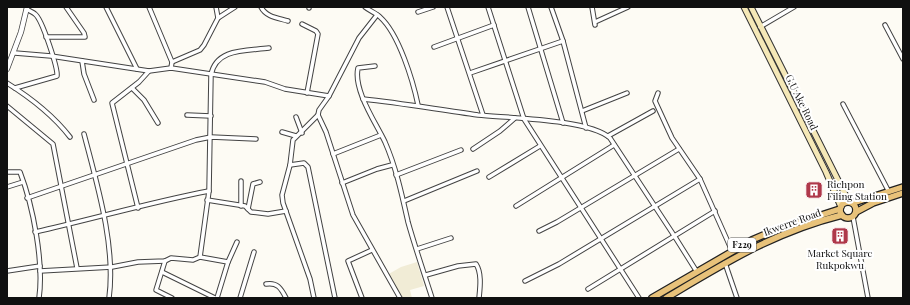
<svg xmlns="http://www.w3.org/2000/svg" width="910" height="305" viewBox="0 0 910 305" font-family="'Playfair Display',serif">
<style>
.farmland{fill:#f1ecd6}
.lines{fill:none;stroke-linecap:round;stroke-linejoin:round}
.minor-casing{stroke:#434343;stroke-width:5.5}
.tertiary-casing{stroke:#434343;stroke-width:6}
.secondary-casing{stroke:#323232;stroke-width:7}
.primary-casing{stroke:#212121;stroke-width:8}
.minor{stroke:#fff;stroke-width:3.5}
.tertiary{stroke:#fff;stroke-width:4.5}
.secondary{stroke:#f5e8b7;stroke-width:5}
.primary{stroke:#e8c27a;stroke-width:5.5}
.labels{text-anchor:middle;stroke-width:4;stroke-linejoin:round;paint-order:stroke}
.shield{fill:#fff;stroke:#585858;stroke-width:1}
.shield-label{font-size:9px;font-weight:bold;fill:#101010}
.street-label{font-size:10px;fill:#101010;stroke:#fff}
.poi-label{font-size:10px;fill:#101010;stroke:#fff;text-anchor:start}
</style>
<rect width="100%" height="100%" fill="#fdfbf4"/>
<path class="farmland" d="M417 262 424 286 410 290 412 298H400L387 275 401 267Z"/>
<g class="lines">
<defs>
<g id="minor">
<path d="M106 7 137 69"/>
<path d="M149 7 172 62 171 68"/>
<path d="M216 7 218 18"/>
<path d="M261 7C266 17 278 18 288 21"/>
<path d="M365 7C370 11 376 13 380 17 399 34 413 81 418 105"/>
<path d="M447 7 483 115"/>
<path d="M488 7 524 119 639 298"/>
<path d="M528 7 563 123"/>
<path d="M551 7 563 41 586 128"/>
<path d="M592 7 595 25"/>
<path d="M309 8V7"/>
<path d="M418 12 433 7"/>
<path d="M377 15 359 38 329 96 319 110 318 115 326 132 353 215 400 298"/>
<path d="M595 22 628 7"/>
<path d="M302 24 316 31 318 34 307 93"/>
<path d="M885 25 903 59"/>
<path d="M760 27 794 7"/>
<path d="M46 37H85L84 33 66 7"/>
<path d="M434 47 494 25"/>
<path d="M15 53 51 56 149 71 171 68 265 82 285 89 329 96"/>
<path d="M82 61 84 74 94 100"/>
<path d="M172 62 200 50 204 45 218 18 235 7"/>
<path d="M375 66 358 68C353 90 376 123 385 142 396 167 402 195 408 222 415 247 424 273 432 298"/>
<path d="M470 73 563 41"/>
<path d="M7 83C31 98 53 115 70 137"/>
<path d="M15 88 57 76C58 68 42 19 35 14 33 12 29 11 27 9"/>
<path d="M132 88 144 100 158 123"/>
<path d="M658 93 655 101 672 138 700 179 732 251"/>
<path d="M363 99C402 103 440 110 478 115 509 118 589 119 610 138L675 237 697 272"/>
<path d="M843 104 889 192"/>
<path d="M7 106 53 144 77 268"/>
<path d="M582 111 627 93"/>
<path d="M187 115 211 116"/>
<path d="M318 115 293 140 290 165 304 163 308 167 335 298"/>
<path d="M296 117 302 133"/>
<path d="M282 132 296 136"/>
<path d="M84 134C97 184 116 246 109 298"/>
<path d="M608 136 653 111"/>
<path d="M473 149 500 131 515 118"/>
<path d="M333 154 381 135"/>
<path d="M290 165 282 195 283 203 310 279 314 298"/>
<path d="M7 172H20C33 206 44 262 39 298"/>
<path d="M396 175 461 150"/>
<path d="M489 177 540 146"/>
<path d="M342 183 377 169 392 165"/>
<path d="M7 187 23 182"/>
<path d="M27 198 196 140 211 137 256 139"/>
<path d="M207 200 245 206 251 212 268 214 286 211"/>
<path d="M404 201 477 171"/>
<path d="M241 206V181"/>
<path d="M516 206 614 145"/>
<path d="M138 208 112 103 139 82 149 71"/>
<path d="M248 209 253 184 260 182"/>
<path d="M853 217 868 298"/>
<path d="M539 231 557 222 679 149"/>
<path d="M35 232C93 219 151 202 209 191"/>
<path d="M417 249 451 238"/>
<path d="M200 257 228 262"/>
<path d="M165 261 156 290 172 298"/>
<path d="M725 263 737 298"/>
<path d="M7 271 40 266"/>
<path d="M40 271 112 267 138 262 165 261 171 258 193 260 200 257 209 191 211 75C216 48 246 51 269 48"/>
<path d="M162 272 215 298"/>
<path d="M426 275 458 266 476 264C482 273 480 288 479 298"/>
<path d="M525 281 559 264 700 179"/>
<path d="M266 284C277 282 281 288 286 298"/>
<path d="M588 289 715 211"/>
<path d="M217 298 228 262 237 242"/>
<path d="M240 298 254 252"/>
<path d="M362 298 348 261 372 250"/>
</g>
<path id="tertiary" d="M7 69 21 32 27 7"/>
<g id="secondary">
<path d="M744 7 826 172 841 207"/>
<path d="M751 7 849 202"/>
</g>
<g id="primary">
<circle cx="848" cy="210" r="8"/>
<path d="M853 203 903 187"/>
<path d="M856 212 873 203 903 193"/>
<path d="M652 298 752 240 775 230 840 209"/>
<path d="M666 298C725 263 774 232 842 215"/>
</g>
</defs>
<use href="#minor" class="minor-casing"/>
<use href="#tertiary" class="tertiary-casing"/>
<use href="#secondary" class="secondary-casing"/>
<use href="#primary" class="primary-casing"/>
<use href="#minor" class="minor"/>
<use href="#tertiary" class="tertiary"/>
<use href="#secondary" class="secondary"/>
<use href="#primary" class="primary"/>
</g>
<defs>
<symbol id="building-square" viewBox="-11 -11 22 22"><rect x="-9" y="-9" width="18" height="18" rx="4" fill="#af384a" stroke="#fff"/><path d="M-4-6H4V6H1V3H-1V6H-4ZM-2.5-4.3h1.7v1.8h-1.7ZM.8-4.3h1.7v1.8H.8ZM-2.5-1h1.7V.8h-1.7ZM.8-1h1.7V.8H.8Z" fill="#fff"/></symbol>
</defs>
<g fill-rule="evenodd">
<use href="#building-square" x="804" y="180" width="20" height="20"/>
<use href="#building-square" x="830" y="226" width="20" height="20"/>
</g>
<g class="labels">
<rect class="shield" x="728" y="238" width="28" height="14" rx="3"/>
<g class="shield-label">
<text x="742" y="248">F229</text>
</g>
<g class="street-label">
<text transform="translate(802 102) rotate(64)" y="4">G.U Ake Road</text>
<text transform="translate(792 222) rotate(-20)" y="4">Ikwerre Road</text>
</g>
<g class="poi-label">
<text x="827" y="188">Richpon<tspan x="827" dy="12">Filing Station</tspan></text>
<text x="840" y="257" text-anchor="middle">Market Square<tspan x="840" dy="12">Rukpokwu</tspan></text>
</g>
</g>
<rect width="910" height="305" fill="none" stroke="#101010" stroke-width="16"/>
</svg>
